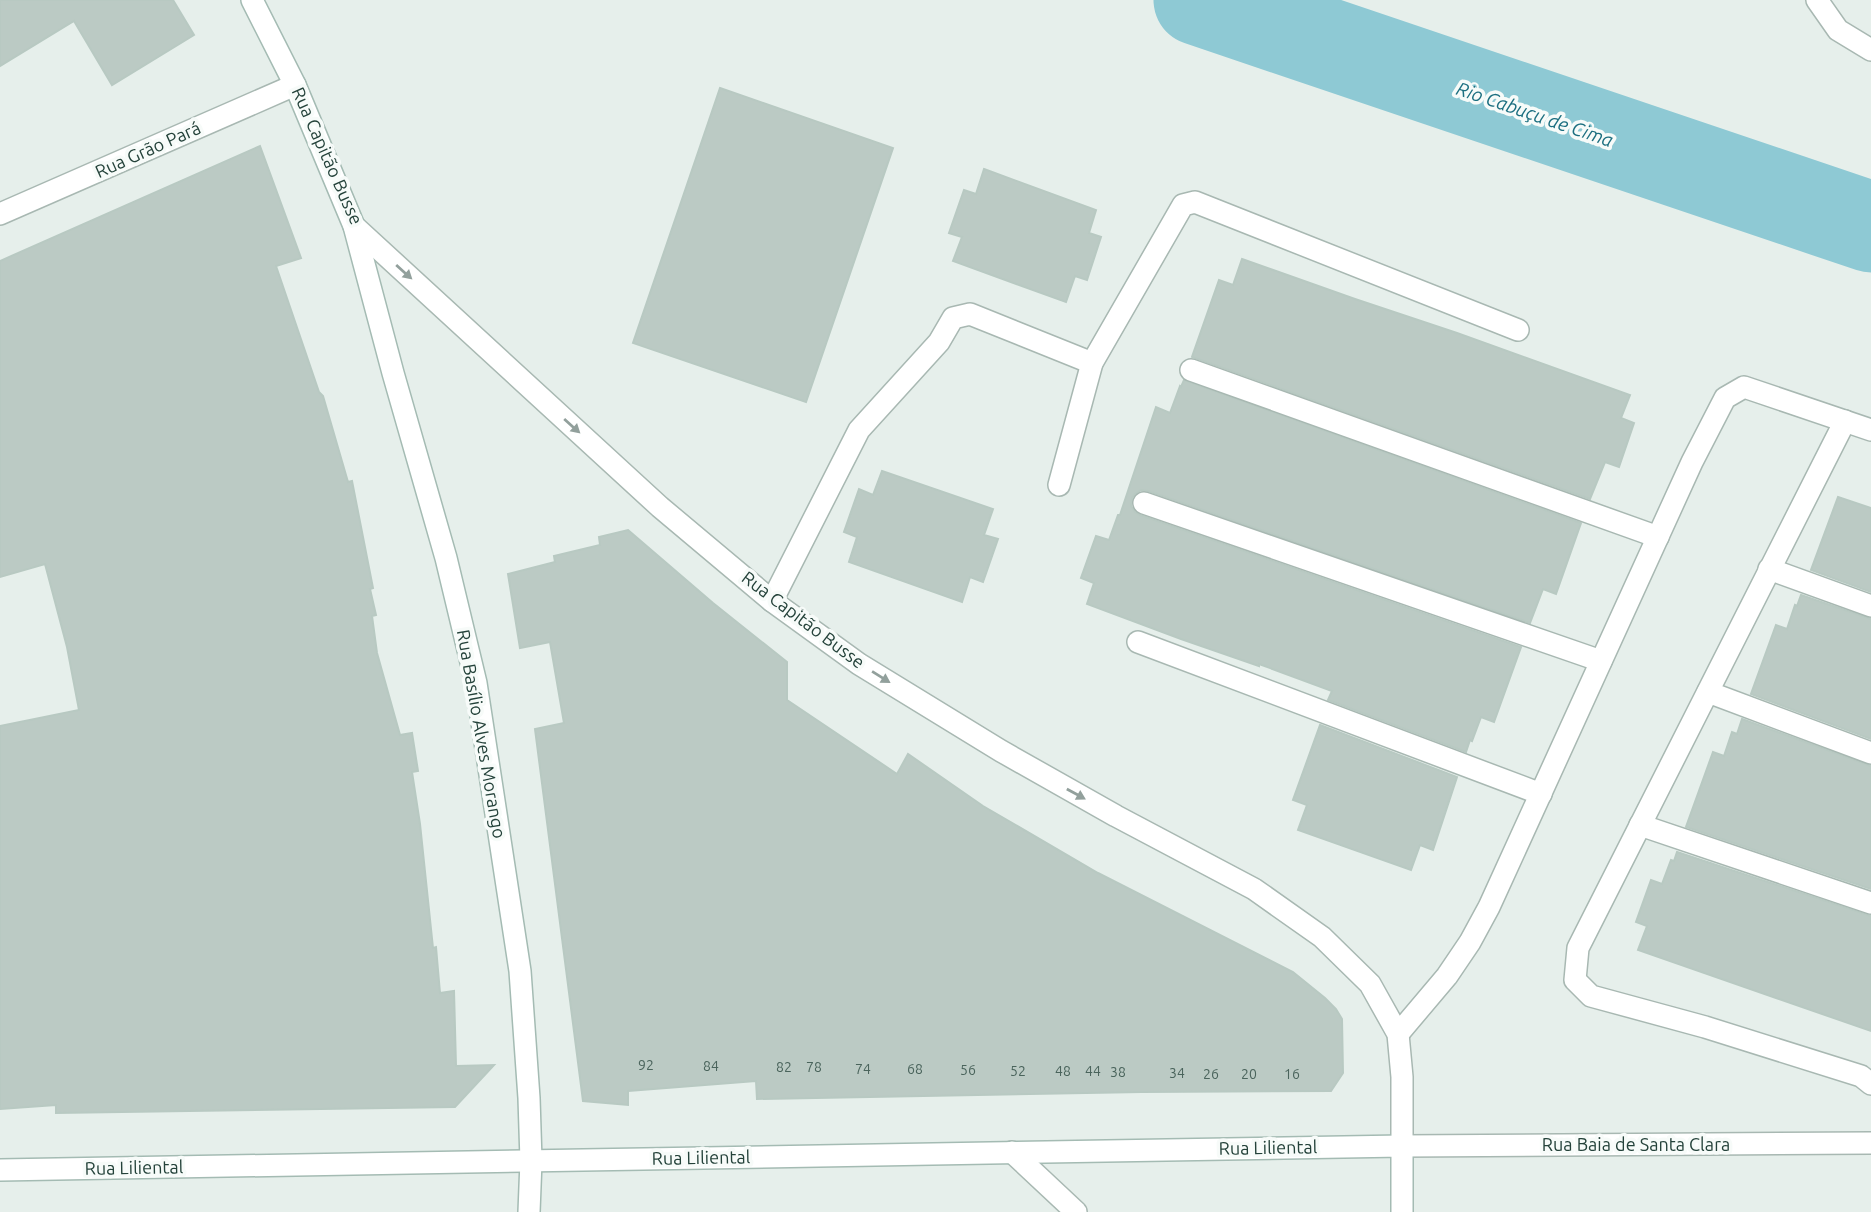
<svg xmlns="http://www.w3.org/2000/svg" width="1871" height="1212" viewBox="0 0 1871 1212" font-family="Ubuntu,sans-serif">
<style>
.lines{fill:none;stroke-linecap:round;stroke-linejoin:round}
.river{stroke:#8ec9d4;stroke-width:91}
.building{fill:#bbcac4;stroke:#b8c9c2;stroke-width:2}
.lane-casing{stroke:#a8b8b2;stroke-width:24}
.street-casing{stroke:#a8b8b2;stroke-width:24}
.secondary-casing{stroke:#a4bbb3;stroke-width:24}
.lane{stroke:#fff;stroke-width:21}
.street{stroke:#fff;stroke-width:21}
.secondary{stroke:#fff;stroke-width:21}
.oneway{fill:#92a09c}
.labels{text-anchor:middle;stroke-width:7;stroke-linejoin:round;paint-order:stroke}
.number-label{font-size:14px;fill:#4a645c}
.street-label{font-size:18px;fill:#24423a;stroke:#f7fbf9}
.water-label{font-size:19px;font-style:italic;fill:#1c6f80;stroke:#f7fbf9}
</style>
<rect width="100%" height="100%" fill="#e6efeb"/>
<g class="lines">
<path class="river" d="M1199 0 1871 227"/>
</g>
<g class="building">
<path d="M0 0H173L194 35 112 85 74 21 0 66Z"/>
<path d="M720 88 893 148 806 402 633 343Z"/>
<path d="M260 146 301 258 276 266 319 392 323 396 348 482 352 481 373 588 370 589 376 615 372 616 377 653 400 735 412 733 418 771 412 772 420 824 433 948 436 947 440 993 454 991 456 1066 494 1065 455 1107 56 1113V1105L0 1109V726L79 710 67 647 45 564 0 577V261Z"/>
<path d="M984 169 1096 210 1089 233 1101 237 1087 280 1075 276 1066 302 953 261 962 237 949 233 964 190 976 194Z"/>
<path d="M1242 259 1355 299 1457 333 1630 395 1621 418 1634 423 1619 467 1605 462 1590 499 1192 357 1219 280 1233 285Z"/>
<path d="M1184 380 1581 523 1556 594 1543 589 1530 623 1148 491 1141 490 1135 494 1132 498 1131 506 1135 512 1140 515 1521 647 1494 722 1481 717 1472 741 1470 740 1466 752 1328 700 1332 691 1259 664V666L1181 639 1087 604 1094 583 1081 578 1096 536 1109 540 1118 515H1120L1156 407 1170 413 1180 386 1181 387Z"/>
<path d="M882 471 993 509 984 535 998 539 983 582 970 577 962 602 849 562 857 537 844 532 859 489 873 495Z"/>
<path d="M1838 497 1871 508V592L1811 570Z"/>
<path d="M628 530 713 603 787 662V700L897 774 908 754 983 806 1098 873 1293 972 1325 998 1336 1009 1342 1019 1343 1073 1331 1091 1142 1092 757 1099 756 1081 628 1091V1105L583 1101 535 729 564 723 550 642 520 648 508 574 555 562 554 556 600 545 599 537Z"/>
<path d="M1801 595 1871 619V739L1751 694 1776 625 1787 629 1795 605 1797 606Z"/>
<path d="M1742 719 1871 766V889L1686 827 1713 752 1724 756 1732 732 1737 734Z"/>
<path d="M1320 725 1457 777 1433 850 1420 845 1411 870 1298 830 1307 805 1293 800Z"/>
<path d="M1677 852 1871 916V1031L1638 950 1647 926 1636 922 1651 880 1662 884 1671 860 1674 861Z"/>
</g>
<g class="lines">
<defs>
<g id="lane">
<path d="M1817 0 1838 30 1871 50"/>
<path d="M1191 370 1658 537"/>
<path d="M1144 503 1601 661"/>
<path d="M1769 569 1871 606"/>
<path d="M1138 642 1541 794"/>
<path d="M1708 692 1871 753"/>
<path d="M1640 825 1871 903"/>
</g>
<g id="street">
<path d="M0 214 295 85"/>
<path d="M354 226 660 507 772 601 859 664 1001 751 1116 816 1254 889 1322 937 1370 984 1398 1034 1402 1077V1146L1871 1143"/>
<path d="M1845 421 1578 948 1575 980 1591 996 1705 1027 1861 1076 1871 1084"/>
<path d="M1059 485 1092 363 1183 205 1195 202 1518 330"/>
<path d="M772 601 859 430 939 342 953 318 970 314 1092 363"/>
<path d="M1398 1034 1447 976 1470 942 1489 907 1692 462 1725 398 1744 387 1871 430"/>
<path d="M1012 1152 1076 1212"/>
</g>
<g id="secondary">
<path d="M252 0 295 85 354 226 393 373 446 558 476 683 520 971 529 1098 531 1161 529 1212"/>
<path d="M0 1170 1402 1146V1212"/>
</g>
</defs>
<use href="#lane" class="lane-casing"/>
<use href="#street" class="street-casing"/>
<use href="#secondary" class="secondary-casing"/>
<use href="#lane" class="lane"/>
<use href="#street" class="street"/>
<use href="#secondary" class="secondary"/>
</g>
<defs><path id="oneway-solid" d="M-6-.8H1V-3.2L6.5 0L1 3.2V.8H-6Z" transform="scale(1.75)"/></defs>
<g class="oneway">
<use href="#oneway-solid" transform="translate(404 272) rotate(42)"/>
<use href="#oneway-solid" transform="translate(572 426) rotate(42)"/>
<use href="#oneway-solid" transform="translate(881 677) rotate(32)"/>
<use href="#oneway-solid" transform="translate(1076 794) rotate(29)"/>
</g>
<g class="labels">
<g class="number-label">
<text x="646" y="1070">92</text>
<text x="711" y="1071">84</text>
<text x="784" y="1072">82</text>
<text x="814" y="1072">78</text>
<text x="863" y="1074">74</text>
<text x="915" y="1074">68</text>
<text x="968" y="1075">56</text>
<text x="1018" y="1076">52</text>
<text x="1063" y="1076">48</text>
<text x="1093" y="1076">44</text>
<text x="1118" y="1077">38</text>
<text x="1177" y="1078">34</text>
<text x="1211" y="1079">26</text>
<text x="1249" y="1079">20</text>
<text x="1292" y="1079">16</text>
</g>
<g class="street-label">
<text transform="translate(148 150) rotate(-24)" y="6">Rua Grão Pará</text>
<text transform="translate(327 156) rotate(66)" y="6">Rua Capitão Busse</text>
<text transform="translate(803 620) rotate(37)" y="6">Rua Capitão Busse</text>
<text transform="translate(481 734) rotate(80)" y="6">Rua Basílio Alves Morango</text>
<text x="1636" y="1151">Rua Baia de Santa Clara</text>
<text transform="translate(1268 1148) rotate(-1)" y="6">Rua Liliental</text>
<text transform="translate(701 1158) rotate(-1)" y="6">Rua Liliental</text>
<text transform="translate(134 1168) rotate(-1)" y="6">Rua Liliental</text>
</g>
<g class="water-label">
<text transform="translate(1535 114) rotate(19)" y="7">Rio Cabuçu de Cima</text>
</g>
</g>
</svg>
